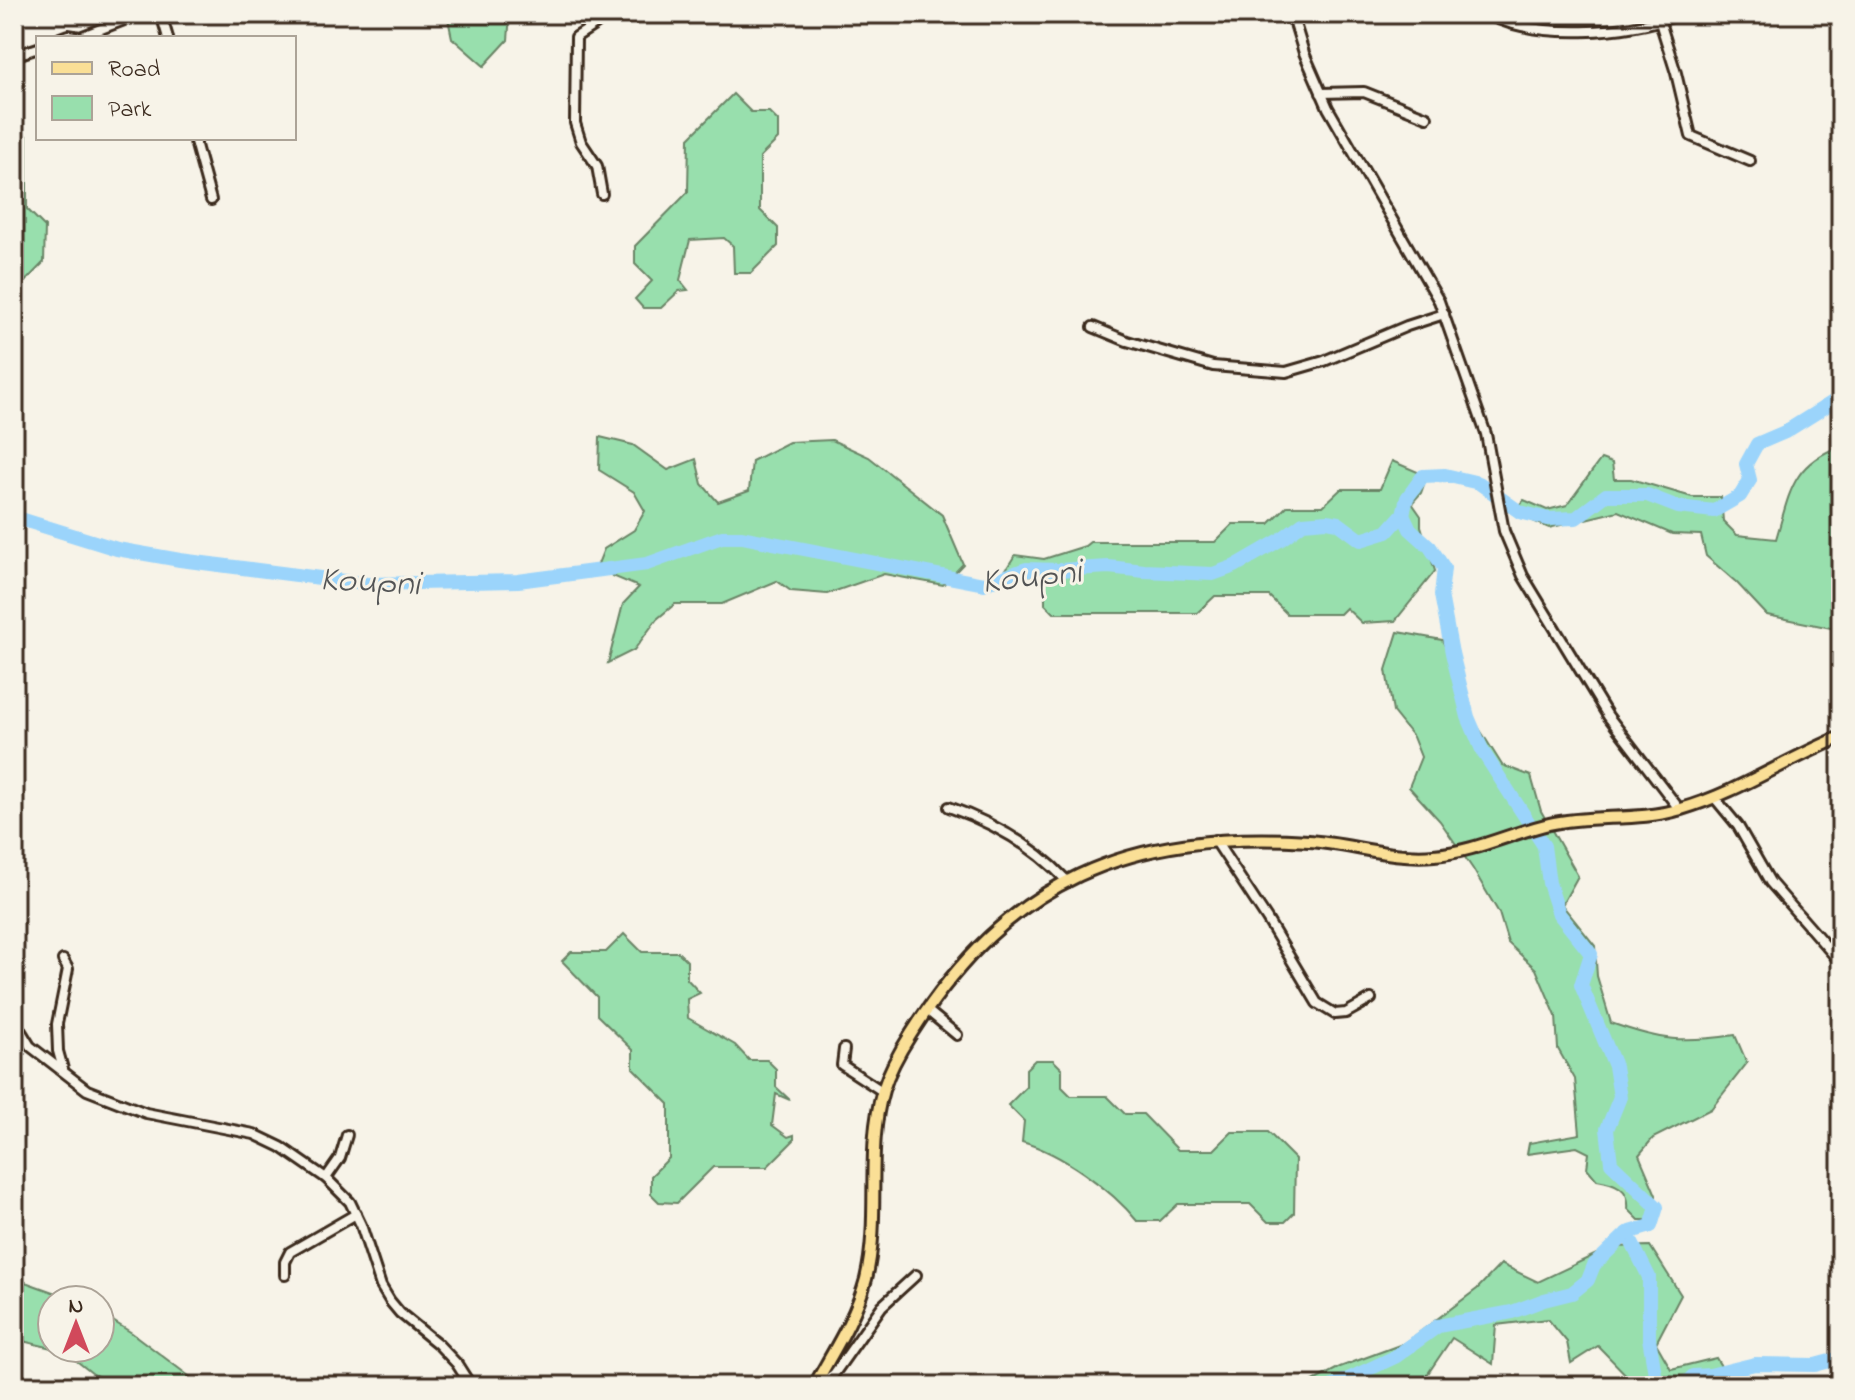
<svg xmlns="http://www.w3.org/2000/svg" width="1855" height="1400" viewBox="0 0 1855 1400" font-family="'Indie Flower',sans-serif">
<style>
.green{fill:#98dfad;stroke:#6a8466;stroke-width:2}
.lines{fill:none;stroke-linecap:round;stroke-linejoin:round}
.river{stroke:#9bd4fb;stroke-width:14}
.minor-casing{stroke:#3b2a1e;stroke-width:14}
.major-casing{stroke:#3b2a1e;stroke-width:16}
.minor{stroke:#f7f3e8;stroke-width:8}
.major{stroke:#fadf96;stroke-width:10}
.labels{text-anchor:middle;stroke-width:6;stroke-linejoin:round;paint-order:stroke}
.water-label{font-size:36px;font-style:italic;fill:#535455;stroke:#f7f3e8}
</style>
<rect width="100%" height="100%" fill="#f7f3e8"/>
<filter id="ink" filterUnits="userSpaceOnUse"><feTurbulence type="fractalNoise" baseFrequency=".0125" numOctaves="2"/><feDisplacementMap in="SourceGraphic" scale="16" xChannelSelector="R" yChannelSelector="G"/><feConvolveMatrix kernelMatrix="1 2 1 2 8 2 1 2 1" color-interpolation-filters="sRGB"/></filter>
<g filter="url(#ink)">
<g class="green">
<path d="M447 14H510L508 40 484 66 452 38Z"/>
<path d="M733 94 751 112H769L778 121V139L760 157V210L778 228V246L751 273H734L733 246 724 238 690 240 680 280 688 290 679 291 661 308H643L635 299 652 281 635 264V246L688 192 689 138Z"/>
<path d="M14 124 27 137V209L45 227 44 262 14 293Z"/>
<path d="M600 437 633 445 668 470 696 459 702 484 718 502 749 491 752 461 789 442 832 440 869 457 942 515 963 564 943 585 884 574 827 594 791 591 777 581 722 604H675L657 619 634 650 608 663 623 604 639 587 596 569 604 549 634 530 645 511 634 492 599 470Z"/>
<path d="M1841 446V630L1767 615 1737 583 1706 556 1701 535 1672 534 1618 511 1549 528 1512 512 1524 500 1547 510 1567 505 1601 459 1612 463 1614 479H1631L1692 497H1721L1723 521 1737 535 1776 539C1790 493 1791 464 1841 446Z"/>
<path d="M1392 461 1427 476 1421 493 1412 503 1421 516V526L1435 571 1395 621 1362 623 1346 608 1340 614H1287L1269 596H1215L1197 613H1054L1045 604V576L1003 574 1015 555 1044 559 1085 546 1090 542H1215L1233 524H1269L1287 506H1323L1341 489H1380Z"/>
<path d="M1398 632 1442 640 1465 685 1470 714 1502 765 1531 776 1541 811 1578 876 1562 905 1595 946 1597 976 1611 1023C1662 1041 1682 1043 1735 1035L1747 1063 1711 1109 1653 1138 1639 1155 1656 1195 1655 1220H1639L1628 1209C1630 1188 1615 1183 1597 1180L1587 1168 1589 1153 1577 1147 1527 1154 1529 1143 1580 1134 1575 1079 1558 1049 1556 1016 1536 969 1508 943 1499 913 1473 869 1440 821 1409 787 1421 757 1413 737 1393 712 1386 670Z"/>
<path d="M624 934 642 952H678L687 961V979L700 993 687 999 688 1018 735 1045 749 1060H767L776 1069V1087L790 1100 776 1094 772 1125 788 1137 794 1135V1140L767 1167H713L677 1203 659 1202 651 1194V1176L669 1158V1104L633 1068V1050L597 1015V997L562 961 571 952H606Z"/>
<path d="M1035 1060H1053L1062 1069V1087L1071 1096H1107L1125 1114H1143L1178 1150H1214L1232 1132H1268L1295 1159 1294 1213 1285 1222H1268L1250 1204H1178L1160 1221H1137C1111 1189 1061 1153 1022 1142L1024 1121 1008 1105 1026 1087V1069Z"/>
<path d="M1650 1246 1681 1295 1656 1343 1671 1369 1716 1358 1733 1386H1637L1598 1346 1571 1363 1567 1342 1548 1319 1496 1325 1493 1364 1452 1338 1425 1378 1423 1386H1304L1340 1367 1405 1343 1477 1289 1501 1264 1538 1282 1611 1247Z"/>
<path d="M14 1278 75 1300H52V1348H100V1313L132 1333 202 1386H116L93 1374 64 1351 14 1339Z"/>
</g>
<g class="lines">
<g class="river">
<path d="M14 517 117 549 180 560 367 584 518 581 647 564 722 537H742L984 584 1026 569 1059 570 1109 567 1144 571 1213 574 1235 566 1280 540 1303 523 1327 521 1338 523 1361 540 1387 532 1403 514 1407 498 1423 476 1445 475 1479 483 1520 512 1548 519 1576 518 1606 495H1647L1678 507 1714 511 1740 496 1750 480 1746 464 1757 444 1785 432 1833 402H1841"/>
<path d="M1627 1233 1649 1277V1338L1657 1386"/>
<path d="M1710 1375 1755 1364 1815 1365 1841 1358"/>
<path d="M1333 1386 1395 1357 1438 1326 1512 1312 1544 1300 1572 1293 1588 1280 1594 1265 1627 1233 1651 1226 1657 1207 1611 1163 1607 1129 1620 1097 1615 1066 1581 985 1591 954 1559 914 1549 883 1544 846 1483 752 1468 717 1452 653 1441 595 1444 568 1430 547 1410 529 1403 514"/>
<path d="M1683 1386 1693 1376 1710 1375 1720 1386"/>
</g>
<defs>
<g id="minor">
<path d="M161 14 168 38"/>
<path d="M597 14 596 24 576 37 575 123 581 142 597 166 602 194"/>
<path d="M1091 14 1093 15"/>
<path d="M1292 14 1304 53 1328 108 1439 301 1486 434 1504 531 1523 576 1608 716 1680 810"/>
<path d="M1486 14C1539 40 1626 34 1681 14"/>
<path d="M1660 22 1676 73 1691 136 1750 161"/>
<path d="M60 38 68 35 80 37 140 14"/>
<path d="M14 56 38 48"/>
<path d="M1321 93 1364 92 1427 117"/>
<path d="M194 138 211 200"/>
<path d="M1093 327 1127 341 1213 366 1286 372 1324 361 1407 326 1444 314"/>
<path d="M1714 797 1738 826 1770 882 1841 963"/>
<path d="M949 807C994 823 1034 846 1067 881"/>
<path d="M1215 840 1267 919 1317 1003 1335 1014 1346 1013 1371 999"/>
<path d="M928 1011 957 1035"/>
<path d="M14 1020 30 1046 87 1090 146 1113 254 1134 281 1147 326 1178 350 1202 361 1225 381 1286 390 1301 400 1313 438 1344 457 1364 471 1386"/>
<path d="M844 1049 842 1065 882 1091"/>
<path d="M63 1069 58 1051 57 1024 68 969 63 960"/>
<path d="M326 1178 340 1158 347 1135"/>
<path d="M285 1275V1262L290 1252 356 1214"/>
<path d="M818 1386 834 1374 882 1306 916 1275"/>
</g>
<path id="major" d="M814 1386C833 1352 856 1317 866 1279 881 1217 865 1151 883 1090 889 1071 900 1051 911 1034 1009 879 1129 830 1309 841 1351 844 1392 859 1434 855 1474 852 1511 833 1549 824 1593 814 1638 822 1681 809 1737 793 1787 759 1841 737"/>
</defs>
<use href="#minor" class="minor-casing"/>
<use href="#major" class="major-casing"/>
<use href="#minor" class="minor"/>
<use href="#major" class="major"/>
</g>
</g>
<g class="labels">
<g class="water-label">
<text transform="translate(1031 574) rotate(-6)" y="13">Koupni</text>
<text transform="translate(370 579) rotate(3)" y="13">Koupni</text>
</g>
</g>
<rect width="1855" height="1400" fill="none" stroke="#f7f3e8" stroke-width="48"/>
<rect x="24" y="24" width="1807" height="1352" fill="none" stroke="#3b2a1e" stroke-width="3" filter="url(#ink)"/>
<rect x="36" y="36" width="260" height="104" fill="#f7f3e8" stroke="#aca397" stroke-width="2"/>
<rect x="52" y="62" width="40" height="12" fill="#fadf96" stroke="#aca397" stroke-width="2"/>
<text x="108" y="76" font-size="24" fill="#3b2a1e">Road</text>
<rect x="52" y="96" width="40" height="24" fill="#98dfad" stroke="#aca397" stroke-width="2"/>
<text x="108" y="116" font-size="24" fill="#3b2a1e">Park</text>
<g transform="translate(76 1324)"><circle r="38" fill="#f7f3e8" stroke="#aca397" stroke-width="2"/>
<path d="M0-6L14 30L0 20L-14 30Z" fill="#d1495b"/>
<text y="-12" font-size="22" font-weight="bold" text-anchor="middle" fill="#3b2a1e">N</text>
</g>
</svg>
